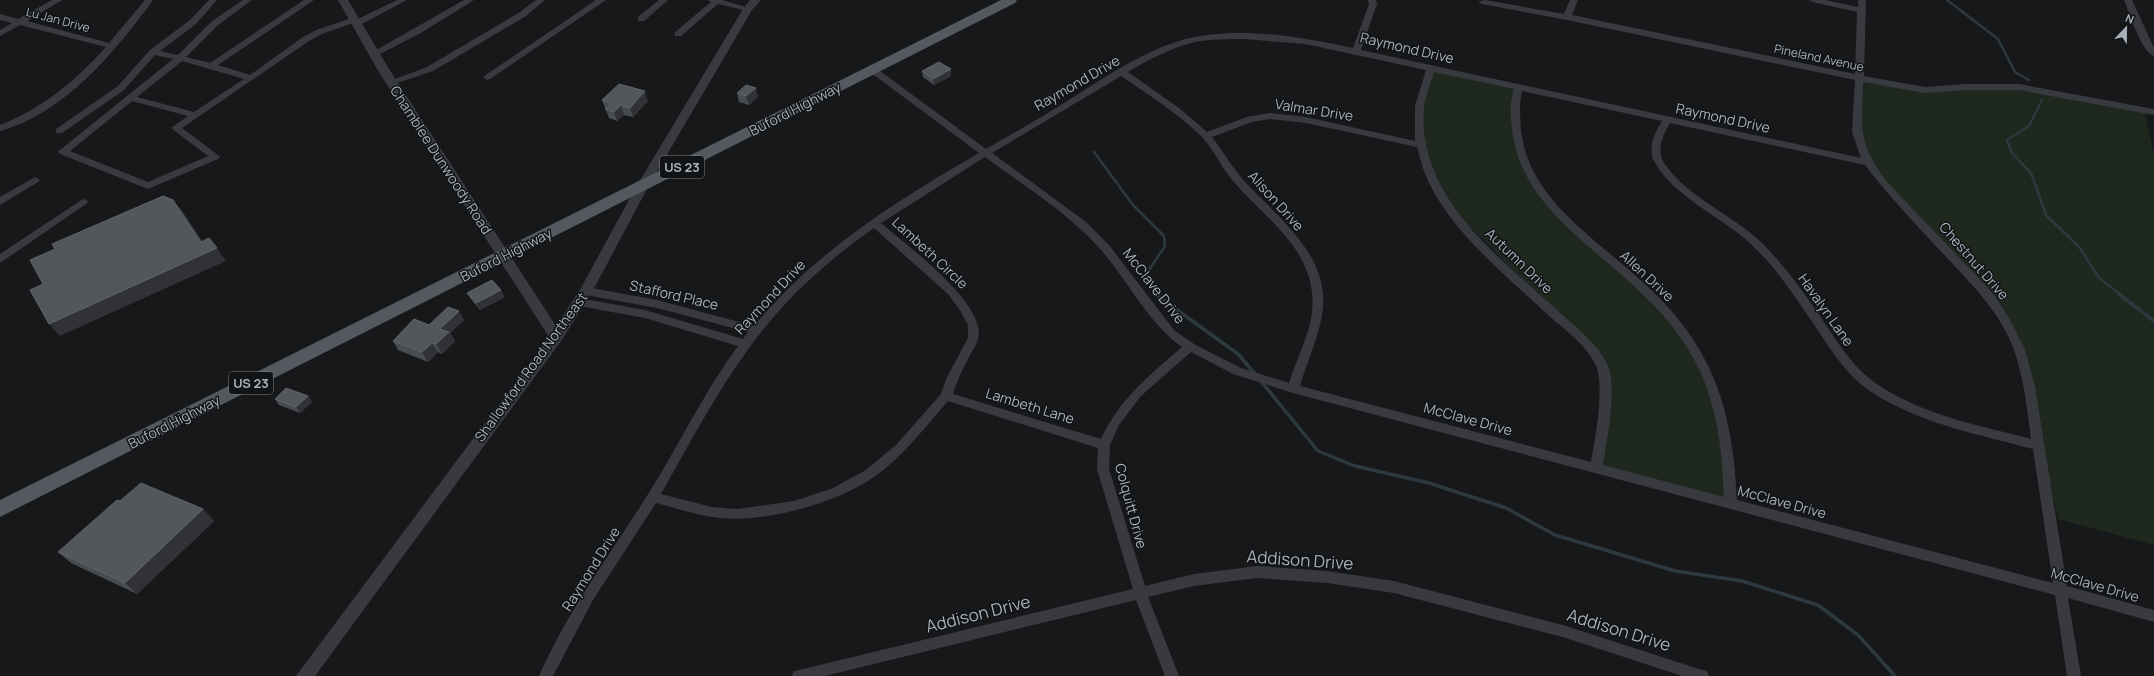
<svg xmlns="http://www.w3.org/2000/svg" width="2154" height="676" viewBox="0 0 2154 676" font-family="Manrope,sans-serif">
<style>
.green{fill:#1f281f}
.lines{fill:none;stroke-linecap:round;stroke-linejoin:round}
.stream-far1{stroke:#2c3a3f;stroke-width:2.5}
.stream{stroke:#2c3a3f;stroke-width:3.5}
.minor{fill:#383a3f;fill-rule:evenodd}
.tertiary{fill:#383a3f;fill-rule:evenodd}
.primary{fill:#54585f;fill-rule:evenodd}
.wall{fill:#484b4f}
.shaded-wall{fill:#303235}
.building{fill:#53565b;stroke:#60646a}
.labels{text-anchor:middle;stroke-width:3;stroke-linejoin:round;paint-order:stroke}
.far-street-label{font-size:12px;fill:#a8b1bb;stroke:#121315}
.shield{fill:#121315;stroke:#7b8289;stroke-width:1}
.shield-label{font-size:13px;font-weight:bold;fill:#a8b1bb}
.street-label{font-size:14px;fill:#a8b1bb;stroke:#121315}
.near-street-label{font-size:17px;fill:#a8b1bb;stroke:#121315}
</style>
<rect width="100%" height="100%" fill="#17181a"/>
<g class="green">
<path d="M1430 69 1518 88 1514 133 1531 178 1572 230 1679 325 1707 373 1734 506 1600 469 1605 384 1594 353 1437 193 1417 139Z"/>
<path d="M1854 77 1919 90 1989 87 2039 92 2145 113 2154 154V545L2058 519 2028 381 2005 318 1865 165 1861 104Z"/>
</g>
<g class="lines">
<g class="stream-far1">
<path d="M1947 0 1998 39 2015 72 2029 80"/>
<path d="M2042 100 2029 126 2007 140 2012 153 2031 173 2046 215 2080 248 2099 278 2121 295"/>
<path d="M1094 152 1133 205 1164 236 1165 246 1147 273 1155 295"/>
</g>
<g class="stream">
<path d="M1155 294 1238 354 1255 374"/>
<path d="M2119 294 2154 321"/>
<path d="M1260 380 1318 451 1355 466 1429 483 1506 508 1555 535 1675 571 1742 581 1818 605 1858 635 1895 676"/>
</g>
<g class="minor">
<path d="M52 0H62L27 21 109 43 145 0H153C116 51 64 114 0 131V125C43 108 75 81 106 47L20 25 0 36V30L12 23 0 20V14L18 19Z"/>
<path d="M209 0H217L196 24 160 51 178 55 212 21 243 0H252L218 25 186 57 210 63 304 0H314L218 65 250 75 303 37 316 30 352 18 358 19 397 0H407L360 25 353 23 322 34 309 41 182 128 218 155 220 157 218 159 148 189 60 154 58 152 60 150 173 59 155 55 124 90 62 133H56V129L118 86 150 50 190 20ZM182 61 244 79 194 112 137 97ZM132 101 188 116 171 128 208 156 148 182 70 151Z"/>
<path d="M464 0H474L419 34 378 55H372L371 53Z"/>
<path d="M536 0H545L526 16 433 71 391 85 387 82 427 67 520 12Z"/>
<path d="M596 0H606L490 79 487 80 483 77Z"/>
<path d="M659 0H668L644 21H638V17Z"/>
<path d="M708 0H722L752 9 748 11 718 4 681 36H675V32L711 2Z"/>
<path d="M1368 0H1376L1377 4 1361 50 1861 158 1852 132 1855 80 1567 20 1482 4 1478 2 1485 0 1564 14 1570 0H1578L1572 15 1855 74 1857 12 1813 2 1809 0H1825L1858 7V0H1866L1864 76 1925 87 1965 84H2019L2154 109V115L2019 90H1965L1925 93 1863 82C1862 129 1857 142 1887 182L1992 292 2009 318 2025 349 2035 387 2067 586 2154 610V622L2068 598 2081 676H2067L2055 595 1293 393 1233 374 1191 352 1141 396 1119 425 1110 445 1109 469 1145 586 1194 574 1257 566 1327 571 1394 581 1566 626 1702 670 1707 671 1709 676H1682L1566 638 1394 593 1327 583 1257 578 1194 586 1148 597 1179 676H1165L1136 600 825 676H792L794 671 799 670 1133 589 1097 469 1098 448 948 401C925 427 903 457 874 477 836 504 758 525 712 517 693 514 675 508 656 503L593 600 553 676H539C568 610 612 552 650 491 680 443 704 392 738 346L645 318 579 306 574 302 575 299 579 298 645 310 743 339 748 332 657 308 586 295 581 291 582 288 586 287 657 300 754 326C816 251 896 201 979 153L870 72V68H876L986 149C1013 133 1041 118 1067 101 1106 77 1148 47 1194 37 1246 27 1302 37 1353 48L1369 4ZM1244 39 1305 44 1426 70 1415 106V141L1306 117 1270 113 1247 117 1207 132 1179 108 1128 72C1148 60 1171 48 1195 42 1211 39 1228 39 1244 39ZM1434 72 1514 89C1510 102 1510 115 1512 128 1519 204 1592 244 1641 293 1659 309 1675 328 1688 349 1716 394 1722 444 1724 497L1603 465C1607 440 1617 389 1608 366 1598 343 1574 326 1557 310 1499 257 1416 196 1424 107 1425 96 1431 83 1434 72ZM1121 76C1149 95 1177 113 1201 136 1213 148 1219 163 1229 176 1258 213 1307 242 1312 293 1316 324 1298 355 1289 383L1241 368 1194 344 1174 330 1109 245 1086 222 992 153ZM1522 91 1662 121C1654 134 1647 149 1655 163 1676 199 1725 218 1754 247 1778 270 1796 298 1815 326 1833 353 1848 378 1876 395 1923 424 1980 435 2033 449L2053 583 1737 500C1734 443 1726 390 1694 341 1677 314 1654 291 1629 270 1585 231 1528 194 1521 130 1520 117 1519 104 1522 91ZM1270 119 1306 123 1417 147C1420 156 1421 165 1425 174 1449 231 1504 273 1548 315 1565 330 1587 345 1596 366 1605 386 1595 440 1591 462L1300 386C1307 361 1320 335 1323 308 1328 255 1279 218 1246 183 1233 169 1224 152 1212 137L1252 122ZM1670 123 1865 165C1891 199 1921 230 1950 261 1975 288 2001 314 2014 350 2024 378 2027 409 2031 439 1982 426 1927 416 1883 388 1854 370 1841 347 1822 319 1804 293 1785 266 1762 243 1732 214 1688 198 1664 163 1656 150 1663 134 1670 123ZM985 157C1024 186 1069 213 1101 250 1129 282 1148 323 1182 347 1149 376 1120 398 1101 439L953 394C957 380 964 367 970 355 973 350 977 344 978 338 987 304 905 244 881 223ZM874 228 949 295 961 312 968 325V338L946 379 941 394 897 444 866 470 833 488 794 501 737 509 712 507 661 494C697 431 730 366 778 312 806 280 840 252 874 228Z"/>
<path d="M2124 0H2132L2154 48V56C2141 52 2129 12 2124 0Z"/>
<path d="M35 177 40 180 38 182 0 205V197Z"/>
<path d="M83 199 86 200 88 202 86 204 0 263V254Z"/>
</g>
<path class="tertiary" d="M338 0H348L389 69 556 326 581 288 636 187 743 9 750 0H761L752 10 648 187 591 294 561 341 315 676H296L549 337 377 69Z"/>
<path class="primary" d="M1001 0H1017L1015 3 0 517V500Z"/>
</g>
<g class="wall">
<path d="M951 69V76L934 85 923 77 922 71Z"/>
<path d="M737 93 758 97 749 105 739 102Z"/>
<path d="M602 100 648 101 633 117 624 115 617 121 609 118Z"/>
<path d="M467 293 505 297 480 310 471 299Z"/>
<path d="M464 320 450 333 455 341 442 354 438 352 428 362 398 350 393 341Z"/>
<path d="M308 396 312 402 300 413 279 405 275 399Z"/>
<path d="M120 501 203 509 214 521 137 594 71 563 58 552Z"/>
</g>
<g class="shaded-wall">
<path d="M951 69V76L934 85 933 79Z"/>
<path d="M756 88 758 97 749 105 746 96Z"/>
<path d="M645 91 648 101 633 117 630 108Z"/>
<path d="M621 105 624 115 617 121 614 112Z"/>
<path d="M173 200 183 212 209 252V238L226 261 60 336 49 324 201 242Z"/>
<path d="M501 290 505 297 480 310 476 303Z"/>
<path d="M459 311 464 320 450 333 455 341 442 354 436 344 440 329Z"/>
<path d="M432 343 438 352 428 362 422 352Z"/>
<path d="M308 396 312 402 300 413 296 407Z"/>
<path d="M203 509 214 521 137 594 125 583Z"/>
</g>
<g class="building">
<path d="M939 62 951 69 933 79 922 71Z"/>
<path d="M619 84 645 91 630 108 621 105 614 112 605 109 612 103 602 100Z"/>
<path d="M746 85 756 88 746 96 737 93Z"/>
<path d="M163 196 173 200 201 242 209 238 217 248 49 324 30 290 43 284 30 260 55 249 52 244Z"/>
<path d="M492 280 501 290 476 303 467 293Z"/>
<path d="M448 307 459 311 440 329 449 332 436 344 432 343 422 352 393 341 414 319 429 325Z"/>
<path d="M286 388 308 396 296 407 275 399Z"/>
<path d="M141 483 203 509 125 583 58 552 117 500 120 501Z"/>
</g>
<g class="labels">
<g class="far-street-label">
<text transform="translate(58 20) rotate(15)" y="4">Lu Jan Drive</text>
<text transform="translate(1819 58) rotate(12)" y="4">Pineland Avenue</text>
</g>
<g class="shield">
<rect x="660" y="156" width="44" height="22" rx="3"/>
<rect x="229" y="372" width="44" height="22" rx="3"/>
</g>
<g class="shield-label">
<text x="682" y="172">US 23</text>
<text x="251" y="388">US 23</text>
</g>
<g class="street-label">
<text transform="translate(1407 48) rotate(13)" y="5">Raymond Drive</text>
<text transform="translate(1077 83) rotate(-30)" y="5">Raymond Drive</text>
<text transform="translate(795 109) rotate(-27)" y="5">Buford Highway</text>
<text transform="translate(1314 110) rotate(9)" y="5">Valmar Drive</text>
<text transform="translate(1723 118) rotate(12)" y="5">Raymond Drive</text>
<text transform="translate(441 160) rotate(57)" y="5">Chamblee Dunwoody Road</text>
<text transform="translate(1276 201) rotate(48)" y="5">Alison Drive</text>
<text transform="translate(930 253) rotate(43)" y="5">Lambeth Circle</text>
<text transform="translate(506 255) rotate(-27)" y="5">Buford Highway</text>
<text transform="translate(1519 261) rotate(44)" y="5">Autumn Drive</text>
<text transform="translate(1974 261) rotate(49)" y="5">Chestnut Drive</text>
<text transform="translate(1647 276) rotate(43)" y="5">Allen Drive</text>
<text transform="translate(1154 286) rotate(52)" y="5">McClave Drive</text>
<text transform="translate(674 295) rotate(13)" y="5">Stafford Place</text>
<text transform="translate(770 297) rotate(-47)" y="5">Raymond Drive</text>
<text transform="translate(1826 310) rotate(55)" y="5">Havalyn Lane</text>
<text transform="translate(531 367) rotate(-54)" y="5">Shallowford Road Northeast</text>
<text transform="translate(1030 406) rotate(17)" y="5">Lambeth Lane</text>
<text transform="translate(1468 419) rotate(15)" y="5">McClave Drive</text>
<text transform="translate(174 422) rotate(-27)" y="5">Buford Highway</text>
<text transform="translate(1782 502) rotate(15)" y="5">McClave Drive</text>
<text transform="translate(1131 506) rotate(75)" y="5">Colquitt Drive</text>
<text transform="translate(591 569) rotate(-58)" y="5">Raymond Drive</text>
<text transform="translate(2095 585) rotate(16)" y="5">McClave Drive</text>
</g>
<g class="near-street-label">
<text transform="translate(1300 560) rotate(4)" y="6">Addison Drive</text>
<text transform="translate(978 614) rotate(-14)" y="6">Addison Drive</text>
<text transform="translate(1619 630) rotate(17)" y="6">Addison Drive</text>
</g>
</g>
<g transform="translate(2126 28) rotate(22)" stroke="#121315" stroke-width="3" paint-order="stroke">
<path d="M0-3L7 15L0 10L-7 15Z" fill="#a8b1bb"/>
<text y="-6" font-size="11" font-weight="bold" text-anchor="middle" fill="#a8b1bb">N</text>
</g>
</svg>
